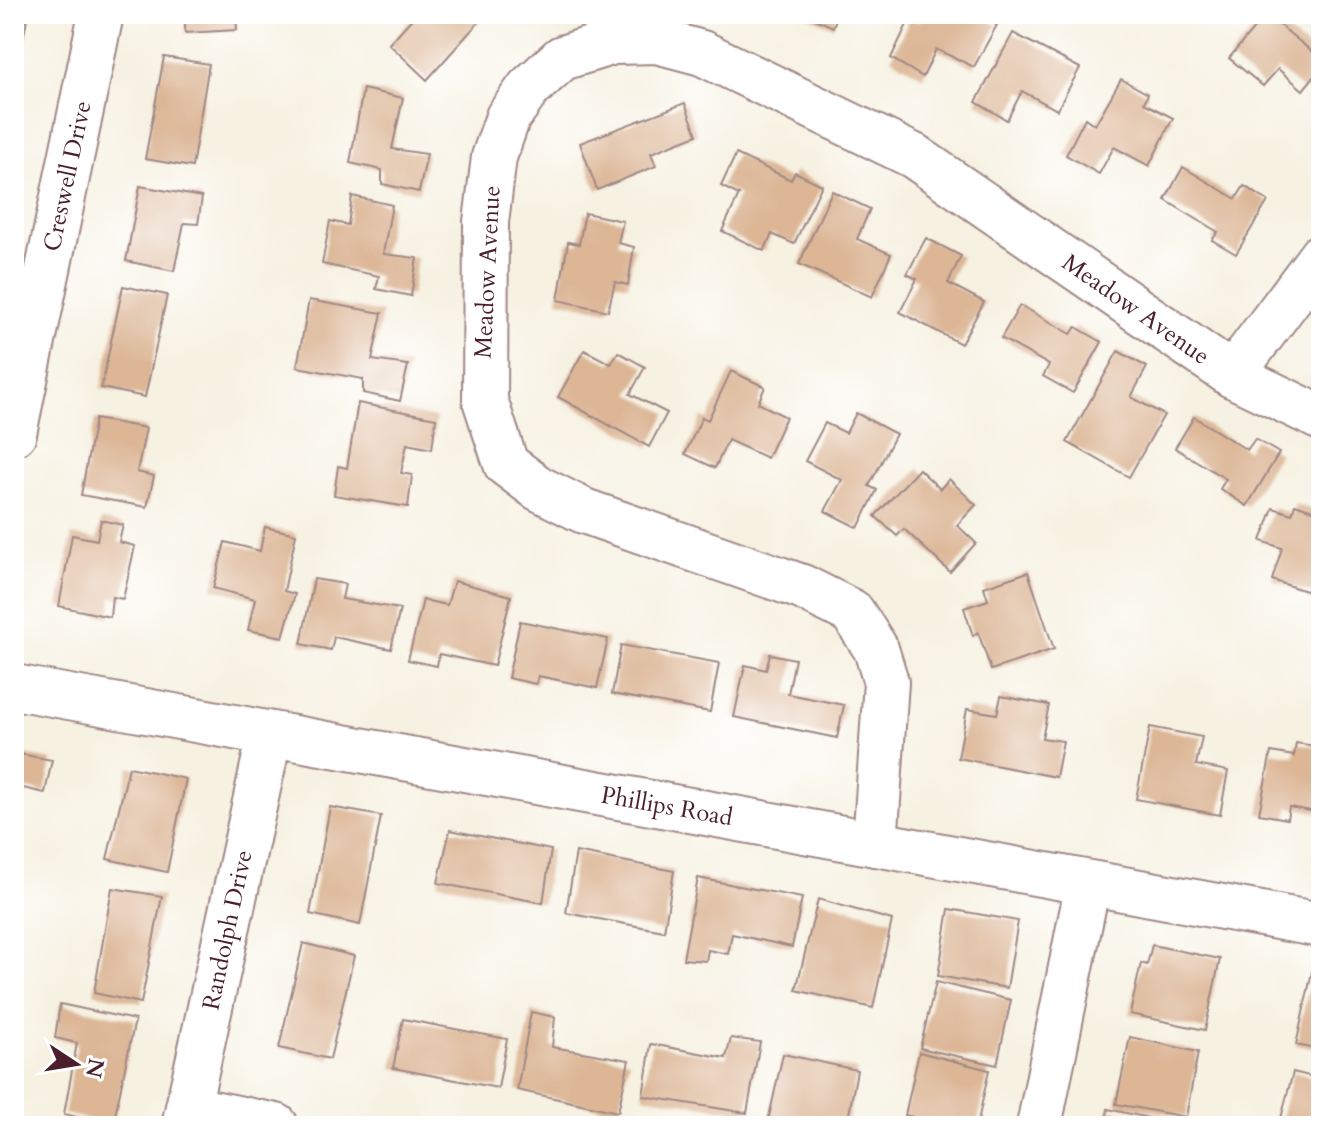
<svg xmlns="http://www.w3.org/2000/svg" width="1335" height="1140" viewBox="0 0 1335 1140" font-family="Cardo,serif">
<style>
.building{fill:#dcb695}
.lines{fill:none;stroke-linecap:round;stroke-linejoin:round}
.minor-casing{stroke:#a08886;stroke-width:48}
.minor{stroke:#fff;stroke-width:44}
.labels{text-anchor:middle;stroke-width:7;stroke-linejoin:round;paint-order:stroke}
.street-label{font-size:24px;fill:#4a1f2b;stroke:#fff}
</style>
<rect width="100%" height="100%" fill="#fff"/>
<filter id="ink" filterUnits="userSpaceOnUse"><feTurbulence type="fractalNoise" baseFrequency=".0125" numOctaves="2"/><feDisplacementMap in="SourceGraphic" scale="16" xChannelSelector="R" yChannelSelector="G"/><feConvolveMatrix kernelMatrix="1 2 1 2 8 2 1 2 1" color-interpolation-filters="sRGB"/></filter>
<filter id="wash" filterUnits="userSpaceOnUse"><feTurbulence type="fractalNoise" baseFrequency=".006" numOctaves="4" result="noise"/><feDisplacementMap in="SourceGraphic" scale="32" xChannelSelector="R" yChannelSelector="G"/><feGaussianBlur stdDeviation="1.8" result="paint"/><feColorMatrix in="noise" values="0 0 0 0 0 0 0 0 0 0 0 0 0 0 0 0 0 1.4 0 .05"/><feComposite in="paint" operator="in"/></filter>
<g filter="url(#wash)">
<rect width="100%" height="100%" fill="#f6f1e1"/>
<g id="blocks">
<g class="building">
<path d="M14 14H28L22 45 14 43Z"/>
<path d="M185 14H236L237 30 185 33Z"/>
<path d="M416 14H486L427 80 389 44Z"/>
<path d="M804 14H838L833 27Z"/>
<path d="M923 14H974L997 25 974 67 936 49 923 77 891 58 910 18 919 22Z"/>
<path d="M1266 14 1321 59V68L1303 90 1278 69 1263 86 1229 58Z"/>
<path d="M1013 33 1080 68 1057 110 1022 91 1007 120 976 102Z"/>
<path d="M164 57 209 64 192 167 145 159Z"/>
<path d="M1121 79 1148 94 1144 103 1173 118 1149 166 1114 147 1099 174 1066 155 1085 118 1095 125Z"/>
<path d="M363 89 403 98 392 149 427 154 419 192 382 184V170L350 163Z"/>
<path d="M685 103 697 135 651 153 656 166 597 190 580 143Z"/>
<path d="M736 154 791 180 795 172 822 185 794 244 772 234 764 251 722 231 739 195 721 186Z"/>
<path d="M1183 167 1236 199 1244 186 1268 201 1236 254 1212 240 1218 232 1165 200Z"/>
<path d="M140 186 202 197 198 224 184 223 174 271 126 261Z"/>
<path d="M832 191 870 209 857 239 891 254 872 297 799 264Z"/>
<path d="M352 196 392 205 383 254 417 258 411 296 376 289 379 276 322 264 330 221 348 225Z"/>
<path d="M585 213 623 221 618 243 634 247 628 285 615 282 608 311 558 300 568 242 579 244Z"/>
<path d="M926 238 961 256 948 283 984 302 961 344 900 312 917 279 907 274Z"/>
<path d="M123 286 167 295 145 397 101 388Z"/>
<path d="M309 300 382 313 372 360 408 365 400 401 363 393V379L297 367Z"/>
<path d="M1020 305 1071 334 1076 327 1102 342 1073 393 1043 376 1049 365 1001 338Z"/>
<path d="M584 350 611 364 618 352 645 367 630 394 667 413 649 447 558 397Z"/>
<path d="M1118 351 1147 367 1131 397 1164 415 1129 477 1067 442Z"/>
<path d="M731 371 765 387 758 403 786 417 767 458 728 440 715 468 685 454 702 417 708 420Z"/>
<path d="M358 403 436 418 432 449 407 444 401 473 412 475 408 507 334 495 338 466 347 468Z"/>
<path d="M856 413 896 434 869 486 877 490 858 528 825 511 842 480 805 461 825 423 846 433Z"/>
<path d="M1194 417 1247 450 1255 439 1279 453 1247 506 1220 489 1226 479 1175 448Z"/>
<path d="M95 419 146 428 137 472 154 476 147 507 81 495Z"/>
<path d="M919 469 940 489 949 479 976 505 957 525 976 543 950 572 904 529 897 536 875 516Z"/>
<path d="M1295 504 1321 513V596L1272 580 1282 548 1261 541 1273 508 1292 514Z"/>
<path d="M101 520 123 525 119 542 135 546 123 599 112 597 110 617 59 606 72 535 97 540Z"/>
<path d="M265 527 296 534 284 591 295 594 283 637 248 630 255 599 213 588 225 542 260 551Z"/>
<path d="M1028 572 1054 649 991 670 978 632 973 636 964 608 988 600 984 587Z"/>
<path d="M314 579 345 584 342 599 400 609 391 649 334 637 331 650 301 644Z"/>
<path d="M454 581 511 596 494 666 439 654 437 666 408 660 423 600 447 605Z"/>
<path d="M520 621 608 639 597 688 538 676 536 684 508 678Z"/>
<path d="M621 645 719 663 710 712 612 694Z"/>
<path d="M770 654 795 659 788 694 844 705 837 738 734 717 745 665 766 670Z"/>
<path d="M1001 696 1049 705 1042 738 1063 741 1056 777 958 758 967 709 997 714Z"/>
<path d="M1150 727 1202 737 1196 765 1228 771 1220 815 1136 799Z"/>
<path d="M1296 743 1321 747V813L1289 807 1287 819 1259 814 1271 752 1294 756Z"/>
<path d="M14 753 52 760 45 793 14 786Z"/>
<path d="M129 767 186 779 167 872 107 859Z"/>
<path d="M330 807 381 816 360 925 310 914Z"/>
<path d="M450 830 551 850 543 903 438 883Z"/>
<path d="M576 852 674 871 664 931 566 913Z"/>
<path d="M698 878 802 898 792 947 732 934 728 954 708 950 706 961 683 959Z"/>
<path d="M112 888 162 896 141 1003 94 993Z"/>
<path d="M818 899 892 920 873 1008 796 990Z"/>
<path d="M949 909 1018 921 1007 988 938 976Z"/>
<path d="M303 943 354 956 330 1059 279 1048Z"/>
<path d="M1152 945 1220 959 1205 1030 1130 1014 1141 963 1147 965Z"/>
<path d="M1312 972 1321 974V1050L1296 1045Z"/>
<path d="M936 982 1011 1000 997 1065 920 1048Z"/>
<path d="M60 1004 135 1020 113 1125 64 1114 77 1043 55 1038Z"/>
<path d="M531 1012 555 1017 552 1047 629 1060 618 1112 517 1090Z"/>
<path d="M403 1019 507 1039 498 1088 393 1068Z"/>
<path d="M1130 1037 1198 1052 1186 1117 1116 1104Z"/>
<path d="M731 1038 760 1042 747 1113 643 1096 651 1044 726 1058Z"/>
<path d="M919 1052 989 1070 977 1126H951L905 1115Z"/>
<path d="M783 1054 857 1070 847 1126H767Z"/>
<path d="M1293 1072 1321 1079V1126H1279Z"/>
<path d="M1108 1109 1181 1125V1126H1105Z"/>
</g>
</g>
</g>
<g filter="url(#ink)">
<use href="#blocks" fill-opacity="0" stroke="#a08886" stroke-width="2"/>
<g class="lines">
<defs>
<g id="minor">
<path d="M1232 375 1321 256"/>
<path d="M14 433 101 14"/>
<path d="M14 687 1321 925"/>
<path d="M875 844 886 682 876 649 852 612 802 587 584 511 538 488 506 464 485 400 486 222 494 157 508 117 529 88 562 58 613 42 657 41 702 53 914 156 1232 375 1321 418"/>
<path d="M188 1108 276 1126"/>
<path d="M184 1126 270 734"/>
<path d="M1039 1126 1088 883"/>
</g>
</defs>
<use href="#minor" class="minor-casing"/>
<use href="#minor" class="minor"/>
</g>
</g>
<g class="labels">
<g class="street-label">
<text transform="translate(67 176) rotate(-78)" y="8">Creswell Drive</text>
<text transform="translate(487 272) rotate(-87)" y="8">Meadow Avenue</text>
<text transform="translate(1136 309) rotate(35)" y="8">Meadow Avenue</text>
<text transform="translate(667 806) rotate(10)" y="8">Phillips Road</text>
<text transform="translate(227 930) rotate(-78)" y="8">Randolph Drive</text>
</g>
</g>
<rect width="1335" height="1140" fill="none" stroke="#fff" stroke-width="48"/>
<g transform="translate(76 1064) rotate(102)" stroke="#ffffff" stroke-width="6" paint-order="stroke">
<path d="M0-6L14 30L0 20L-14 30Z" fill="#4a1f2b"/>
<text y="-12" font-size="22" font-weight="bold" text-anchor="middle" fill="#4a1f2b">N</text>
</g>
</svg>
